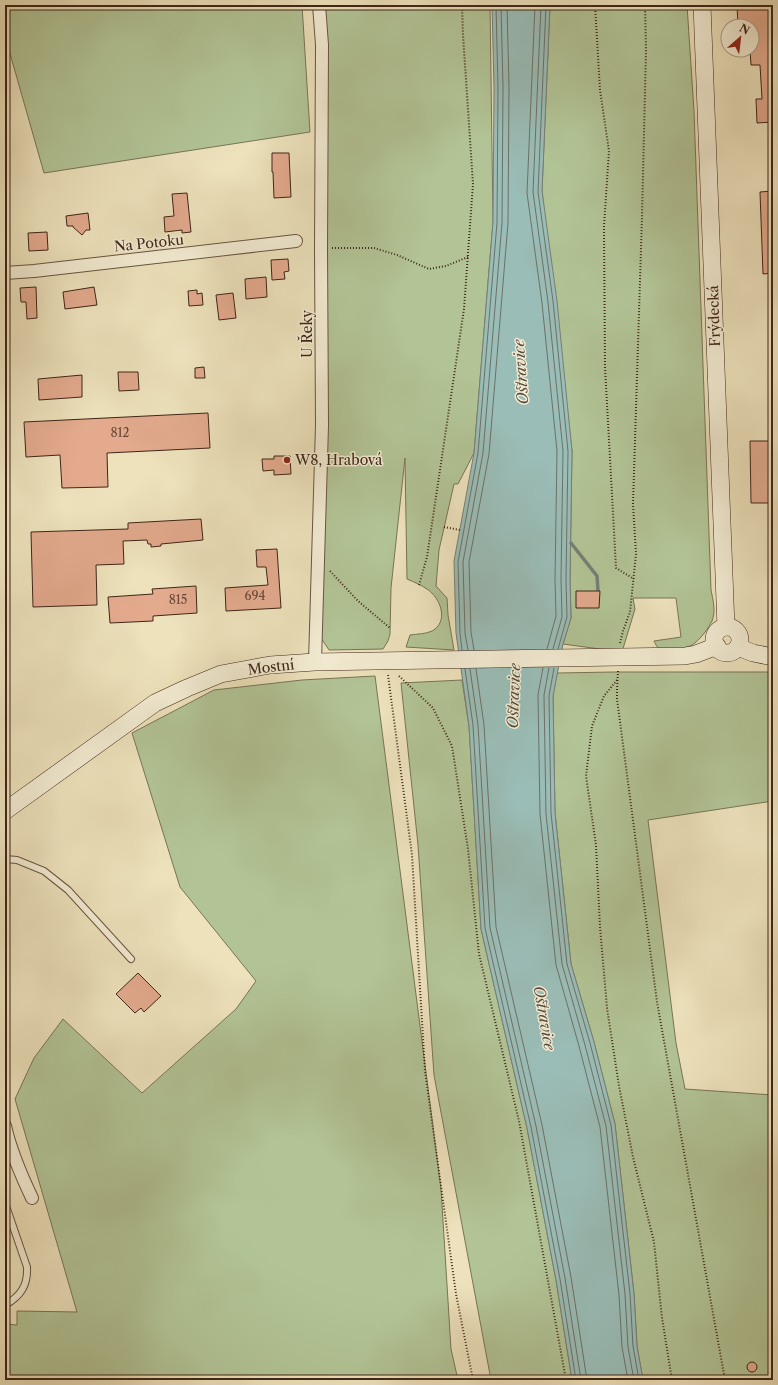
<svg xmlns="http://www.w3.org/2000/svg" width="778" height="1385" viewBox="0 0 778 1385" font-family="'Libre Caslon Text',serif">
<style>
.green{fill:#b2c496;stroke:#787456}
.water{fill:#9abdb7;stroke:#768077}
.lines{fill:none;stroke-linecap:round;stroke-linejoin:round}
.shore{stroke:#6c7167;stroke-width:1}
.stream{stroke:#768077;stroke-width:3.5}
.building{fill:#e3aa8e;stroke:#3f2517}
.service-casing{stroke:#6a5440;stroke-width:8}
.minor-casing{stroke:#6a5440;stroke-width:14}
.secondary-casing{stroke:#3f2517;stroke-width:18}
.path{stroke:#3f2517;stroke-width:2;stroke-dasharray:1 2;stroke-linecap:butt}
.service{stroke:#f3ecd3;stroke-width:6}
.minor{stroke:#f3ecd3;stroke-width:12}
.secondary{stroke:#f3ecd3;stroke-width:17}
.poi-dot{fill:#8f2418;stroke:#f3ecd3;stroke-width:1.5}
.labels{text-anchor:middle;stroke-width:3;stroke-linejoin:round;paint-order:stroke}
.number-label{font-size:12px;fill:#684635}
.street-label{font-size:14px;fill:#3f2517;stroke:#f3ecd3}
.poi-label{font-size:14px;fill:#3f2517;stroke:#f3ecd3;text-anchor:start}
.water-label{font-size:15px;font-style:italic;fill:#564b3f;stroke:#f3ecd3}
</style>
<rect width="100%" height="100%" fill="#ede2bc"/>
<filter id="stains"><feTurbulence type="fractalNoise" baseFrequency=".005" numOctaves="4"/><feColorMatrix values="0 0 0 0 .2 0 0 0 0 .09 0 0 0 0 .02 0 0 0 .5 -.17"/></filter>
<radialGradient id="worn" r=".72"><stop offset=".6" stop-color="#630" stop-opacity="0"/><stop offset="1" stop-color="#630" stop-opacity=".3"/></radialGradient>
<g class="green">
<path d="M5 5H302L310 132 44 173 5 36Z"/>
<path d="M319 5H490L493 222 474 453 458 484H454L439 550 436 586 447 598 448 615 454 650 406 647 410 635C417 634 426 634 432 631 449 622 441 598 427 589 421 585 414 582 407 579L405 458 391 588 390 634 388 641 383 649 329 650 321 638Z"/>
<path d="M550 5H687L694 111 711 590C713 600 716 611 712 621 708 629 700 640 692 645 686 648 669 652 662 650 657 648 656 645 654 641L681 637 676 598H633L635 609 622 652 563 644 571 618 570 580 572 451 542 191Z"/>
<path d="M613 672H773V801L648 820 676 1043 685 1089 773 1095V1380H643L637 1346 634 1294 615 1124 594 1042 571 964 555 813 553 696 557 673Z"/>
<path d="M375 676 441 1189 451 1349 458 1380H5V1324L17 1325V1311L77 1312 15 1099 34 1058 63 1019 142 1093 236 1009 256 981 180 887 132 733 214 690 302 680Z"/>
<path d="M462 680 469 726 481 929 527 1128 556 1280 572 1380H491L434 1075 418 845 401 683Z"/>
</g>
<path class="water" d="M492 5H550L542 191 557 301 572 451 570 580 571 618 563 644 553 696 555 813 571 964 594 1042 615 1124 634 1294 637 1346 643 1380H572L556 1280 527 1128 481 929 469 726 456 633 454 561 474 453 493 222 494 87Z"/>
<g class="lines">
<g class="shore">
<path d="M535 5 527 193 542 303 557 451 555 579 556 616 547 649"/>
<path d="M541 5 533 192 548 302 563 451 561 579 562 617 553 649"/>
<path d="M546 5 538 192 553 301 568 451 566 580 567 617 558 649"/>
<path d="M462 650 460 633 458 562 478 453 497 223 498 87 496 5"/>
<path d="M468 650 465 633 463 562 483 453 502 223 503 87 501 5"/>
<path d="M474 650 471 632 469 562 489 454 508 223 509 87 507 5"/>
<path d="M543 668 538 695 540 814 556 965 579 1046 600 1127 619 1295 622 1347 628 1380"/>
<path d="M549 668 544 695 546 814 562 964 585 1045 606 1126 625 1294 628 1347 634 1380"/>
<path d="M554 668 549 696 551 813 567 964 590 1043 611 1125 630 1294 633 1346 639 1380"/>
<path d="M465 669 473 725 485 928 531 1127 560 1279 576 1380"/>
<path d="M470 669 478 725 490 928 536 1126 565 1278 581 1380"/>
<path d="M476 669 484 725 496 927 542 1125 571 1277 587 1380"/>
</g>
<path class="stream" d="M571 543 597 576 598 591"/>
</g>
<g class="building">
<path d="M737 5H773V122L757 123 756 99H762L760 65H751L750 50H752V26H738Z"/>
<path d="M272 153H289L291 197 274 198 273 172H272Z"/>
<path d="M773 191V273L763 274 760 192Z"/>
<path d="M187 193 191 232 182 233V230L165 232 164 217 174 216 172 194Z"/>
<path d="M88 213 90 230H86L82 235 73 227V226H67L66 216Z"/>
<path d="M47 232 48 250 29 251 28 233Z"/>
<path d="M288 259 289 271 284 272 285 279 272 280 271 260Z"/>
<path d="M266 277 267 297 246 299 245 279Z"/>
<path d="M36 287 37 318 27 319 26 302H21L20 288Z"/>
<path d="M94 287 97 305 65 309 63 292Z"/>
<path d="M197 290V294L202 293 203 305 189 306 188 291Z"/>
<path d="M233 293 236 318 219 320 216 295Z"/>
<path d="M204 367 205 378H195V368Z"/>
<path d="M118 372H138L139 390 119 391Z"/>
<path d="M82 375V397L39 400 38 379Z"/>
<path d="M208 413 210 448 107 453 108 487 62 488 60 455 26 457 24 422Z"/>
<path d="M750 441H771L773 503H751Z"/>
<path d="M274 456H290L291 474 274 475V470L263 471 262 459H274Z"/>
<path d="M201 519 203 540 161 544V546L151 547V544H148L147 540 123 541 124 564 96 565 97 605 33 607 31 532 128 529V523Z"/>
<path d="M277 549 281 608 226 611 225 588 268 585 266 567H257L256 550Z"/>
<path d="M196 586 197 613 153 616V621L110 623 108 597 153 594 152 589Z"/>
<path d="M576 591H600L599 608H576Z"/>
<path d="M138 973 161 996 144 1012 141 1008 135 1013 116 994Z"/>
<circle cx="752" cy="1367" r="5"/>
</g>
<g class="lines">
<defs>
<g id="service">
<path d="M5 859 17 860 44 871 68 890 131 959"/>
<path d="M5 1203 27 1267C28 1285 21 1296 5 1305"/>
</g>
<g id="minor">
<path d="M5 273 34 271 296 241"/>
<path d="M315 662 322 425 321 249 322 45 319 5"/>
<path d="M5 1126C11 1152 21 1175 32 1198"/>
</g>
<g id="secondary">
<path d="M702 5 726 627"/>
<circle cx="727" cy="640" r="13"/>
<path d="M738 647 753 653 773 657"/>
<path d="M5 811 155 703 187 688 221 674 270 665 315 662 685 656 696 654 717 646"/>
</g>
</defs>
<use href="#service" class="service-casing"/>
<use href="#minor" class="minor-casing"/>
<use href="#secondary" class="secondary-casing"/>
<g class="path">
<path d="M595 5 600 90 609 151 604 226 605 367 616 568 634 579"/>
<path d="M332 248H374L397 255 429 269 446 266 468 257"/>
<path d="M444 527 460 530"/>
<path d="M330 571 358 601 390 628"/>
<path d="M419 585 427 557 464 309 473 184 463 35 462 5"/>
<path d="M620 643 623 631 630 612 636 554 633 504 642 217 646 50 645 5"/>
<path d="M618 671 617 690V699L657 1002 725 1380"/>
<path d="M388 675 412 855 425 1071 456 1294 473 1380"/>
<path d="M399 676 433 708 452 746 468 849 479 954 519 1121 566 1380"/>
<path d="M617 680 604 696 592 726 586 776 596 845 600 927 607 1008 619 1086 633 1157 654 1242 662 1318 672 1380"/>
</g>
<use href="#service" class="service"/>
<use href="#minor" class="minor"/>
<use href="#secondary" class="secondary"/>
</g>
<circle class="poi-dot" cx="287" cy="460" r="4"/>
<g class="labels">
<g class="number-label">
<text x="120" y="437">812</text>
<text x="255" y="600">694</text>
<text x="178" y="604">815</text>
</g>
<g class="street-label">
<text transform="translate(149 243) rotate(-6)" y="5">Na Potoku</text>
<text transform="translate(714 316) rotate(-92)" y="5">Frýdecká</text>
<text transform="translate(307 334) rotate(-90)" y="5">U Řeky</text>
<text transform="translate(271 667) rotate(-7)" y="5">Mostní</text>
</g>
<g class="poi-label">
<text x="295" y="465">W8, Hrabová</text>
</g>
<g class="water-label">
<text transform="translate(521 372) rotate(-94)" y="5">Ostravice</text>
<text transform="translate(514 696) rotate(-88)" y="5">Ostravice</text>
<text transform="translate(544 1018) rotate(80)" y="5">Ostravice</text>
</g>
</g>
<rect width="778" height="1385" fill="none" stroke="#ede2bc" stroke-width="20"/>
<rect x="6" y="6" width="766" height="1373" fill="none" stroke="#3f2517" stroke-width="2"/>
<rect x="10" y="10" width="758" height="1365" fill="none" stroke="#3f2517"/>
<g transform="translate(740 38) rotate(28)"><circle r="19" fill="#f3ecd3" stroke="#ab9c88"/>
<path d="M0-3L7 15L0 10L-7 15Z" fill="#8f2418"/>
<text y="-6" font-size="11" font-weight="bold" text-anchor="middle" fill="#3f2517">N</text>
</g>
<rect width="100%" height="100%" filter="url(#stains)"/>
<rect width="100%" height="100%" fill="url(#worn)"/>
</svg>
